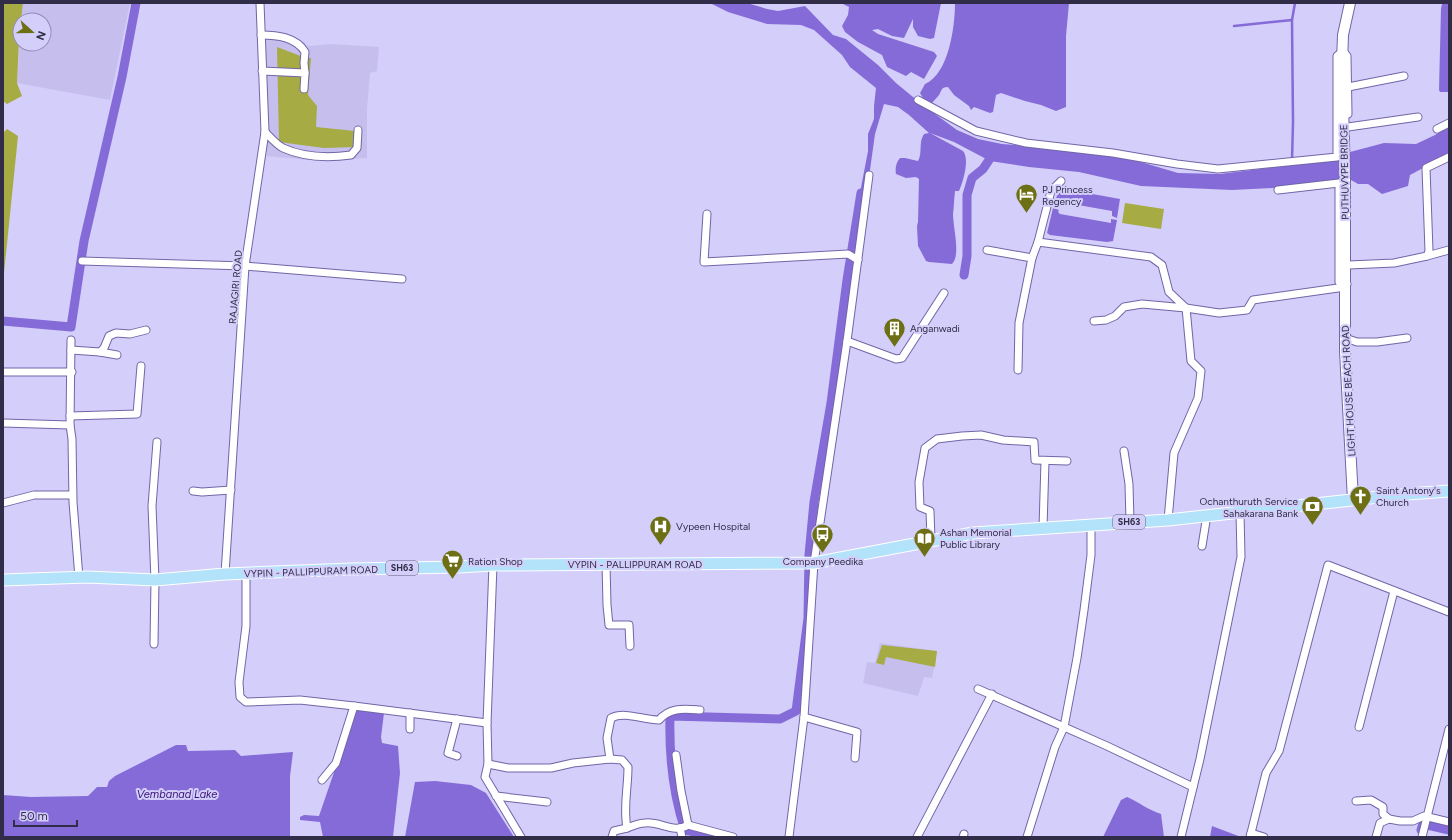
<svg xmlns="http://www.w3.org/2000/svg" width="1452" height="840" viewBox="0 0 1452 840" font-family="Figtree,sans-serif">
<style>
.built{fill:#c6bfee}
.green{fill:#a6ab43}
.water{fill:#856bd8}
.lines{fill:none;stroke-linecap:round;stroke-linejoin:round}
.stream{stroke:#856bd8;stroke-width:2.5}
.canal{stroke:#856bd8;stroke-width:9}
.street-casing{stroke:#7265a7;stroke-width:9}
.secondary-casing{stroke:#7265a7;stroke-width:12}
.primary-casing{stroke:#fff;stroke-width:13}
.street{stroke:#fff;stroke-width:7}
.secondary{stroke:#fff;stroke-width:10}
.primary{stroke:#b3e3fb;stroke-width:11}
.labels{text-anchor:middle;stroke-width:4;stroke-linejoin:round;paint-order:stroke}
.shield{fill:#d4cefa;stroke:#625d7d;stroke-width:1}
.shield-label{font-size:9px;font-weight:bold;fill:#312c48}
.street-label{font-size:10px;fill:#312c48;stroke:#d4cefa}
.poi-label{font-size:10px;fill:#312c48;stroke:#d4cefa;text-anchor:start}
.water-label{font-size:11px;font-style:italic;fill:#350f74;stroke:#d4cefa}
</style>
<rect width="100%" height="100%" fill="#d4cefa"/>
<g class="built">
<path d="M23 3H130L110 100 17 83 20 38V44H44V20H21Z"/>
<path d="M263 32 287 35 304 42 308 46 332 44 379 47 377 71 370 73 367 109V158L319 161 267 156Z"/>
<path d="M880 643 937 651 932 678 924 677 918 696 863 683 867 662 875 663Z"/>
</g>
<g class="green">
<path d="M3 3H23L21 20H20L17 83 22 96 7 104 3 101Z"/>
<path d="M277 47 306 58H311L308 95 317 106 316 127 355 131 356 147 324 148 279 142Z"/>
<path d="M7 129 18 136 3 283V133Z"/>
<path d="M1125 203 1164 209 1161 229 1122 223Z"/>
<path d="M882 645 937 651 935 667 886 657 884 665 876 663Z"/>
</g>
<g class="water">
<path d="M710 3H747L767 9 778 11 805 6 833 35 846 39 878 65 896 83 924 106 957 130 978 139 1002 144 1051 148 1124 157 1178 173 1220 174 1315 162 1348 159 1350 152 1384 143 1416 144 1435 135 1449 125V154L1410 175 1408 186 1382 194 1368 184H1358L1351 180 1294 187 1232 190 1141 186 1079 172 1029 167 990 161 954 142 930 133 963 151C970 159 963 182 959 191H955C954 199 954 207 953 214 953 228 961 255 952 264L929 262 926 261 918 246 917 226 918 222 919 179 916 177 906 178 896 174C895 168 896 163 900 158H905L918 161C923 152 918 143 924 134L929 133 909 115 898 107 884 104 875 134 869 177 860 212 859 198 868 151V134L874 119V106L876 88 850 67 842 55 814 30 801 25 767 24 728 12Z"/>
<path d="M841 3H941L934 38 930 39 918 36 913 27V19L904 38 892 36 878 29 872 30 878 34 934 52 937 56 924 79 911 72 906 76 887 67 882 55 858 42 845 32 842 26 848 15 849 7Z"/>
<path d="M955 3H1069L1066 36V107L1056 111 1041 105 1025 101 1001 93 996 95 993 112 990 113 974 107 971 110 969 106 954 95 948 87C941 87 942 90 939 95 937 98 934 100 932 103L923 98 920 93 925 84C949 74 955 26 955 3Z"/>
<path d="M1449 3V92H1440L1439 90 1441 9 1442 4Z"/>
<path d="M1065 189 1120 199 1117 218 1112 216V211L1061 202 1060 207 1054 205 1055 200 1060 190Z"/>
<path d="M1053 208 1059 210 1058 212 1060 214 1111 223V219L1117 220 1113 241 1107 242 1050 235 1047 233Z"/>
<path d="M358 708 384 713 381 737 382 743 398 746 400 773 393 837H323L320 822 300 820V817L304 815 319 816 353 717Z"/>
<path d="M176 745H186L188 751 235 750 241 756 293 752 290 776V837H3V795L31 797 88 796 97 787H107L109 781 115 776Z"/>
<path d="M435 781 471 785 486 793 514 837H405L415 782Z"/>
<path d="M1127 797C1139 802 1148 810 1161 814L1164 837H1103L1121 800Z"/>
<path d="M1212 826 1241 837H1210Z"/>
</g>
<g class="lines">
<g class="stream">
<path d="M1292 20 1295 3"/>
<path d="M1234 26 1292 20 1293 122 1292 161"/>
</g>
<g class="canal">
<path d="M964 275 967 256V195L972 178 983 169 989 160 992 151"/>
<path d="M3 321 71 327 84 241 122 77 136 3"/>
<path d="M1421 830 1423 824 1449 830"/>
<path d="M718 837 685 830C673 794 669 754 670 716L780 719 796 711 808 618 809 555 814 502 831 403 847 280 861 193"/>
</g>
<defs>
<g id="street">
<path d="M261 35C277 35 296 37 305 52L304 63 305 73"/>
<path d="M262 71 305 73 304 89"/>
<path d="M1348 87 1404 76"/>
<path d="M918 100 976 131 1026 143 1113 153 1177 164 1218 169 1337 157V56L1343 51 1347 56 1348 114"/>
<path d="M1348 127 1418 117"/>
<path d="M1437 129 1449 123"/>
<path d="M265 132C270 137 277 145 283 148 303 157 329 158 351 155L357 148 358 130"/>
<path d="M1278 190 1339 183V282L1345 287"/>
<path d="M707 214 704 262 848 254 858 260"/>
<path d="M1038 242 1051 191 1061 181"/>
<path d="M987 250 1032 258 1019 323 1018 370"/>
<path d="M1427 256 1449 250"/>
<path d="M1032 258 1038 242 1151 257 1162 265 1169 292 1186 308 1142 304 1124 307 1115 316 1106 320 1094 321"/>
<path d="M82 261 245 266 402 279"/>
<path d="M1349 265 1394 263 1427 256 1429 251 1426 168 1449 157"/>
<path d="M1345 338 1357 342H1377L1407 338"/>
<path d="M71 340 70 425 72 439 73 502 79 578"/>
<path d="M847 341 896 359 902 358 944 293"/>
<path d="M71 350 100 352 117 355"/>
<path d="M100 352 104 348 109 336 116 333 130 334 146 330"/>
<path d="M3 372H72"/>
<path d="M70 416 137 414 141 366"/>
<path d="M3 423 70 425"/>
<path d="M1124 451 1129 484 1130 522"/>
<path d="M193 491 202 492 231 490"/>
<path d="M3 503 34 495H72"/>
<path d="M1168 520 1174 453 1198 398 1201 371 1191 361 1186 308 1219 313 1247 310 1253 300 1345 287 1347 284"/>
<path d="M1043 528 1045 461"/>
<path d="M931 540 930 511 920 507 919 482 925 448 937 439 962 436 981 435 1003 440 1034 442 1035 460 1067 461"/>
<path d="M1202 546 1207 515"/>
<path d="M606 564 607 605 609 625H629L630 646"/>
<path d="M493 565 487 723 488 764 485 777 521 837"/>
<path d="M225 574 245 266 265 132 260 3"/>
<path d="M246 574V626L239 682 240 697 246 702 300 700 354 706"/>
<path d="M154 644 155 580 152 506 157 442"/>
<path d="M978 689 1107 746 1193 787"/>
<path d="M804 717 857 732 855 758"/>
<path d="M457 719 448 753 457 756"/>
<path d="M1359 727 1394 591"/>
<path d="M410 729V713"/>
<path d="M676 755 681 791 688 825"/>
<path d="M610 759 607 738 611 718C625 711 643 720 659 720 670 707 684 709 700 710"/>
<path d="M488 764 508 768H551L573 763 610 759 622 760 628 767C628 789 623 807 627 828L614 831 612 837"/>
<path d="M322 780 336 763 354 706 487 723"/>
<path d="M496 796 547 802"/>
<path d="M1356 801 1371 800 1383 807V814L1389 819 1400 821H1413L1424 816 1449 822"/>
<path d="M627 828C632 826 639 823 645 823 660 821 674 834 688 825L733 837"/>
<path d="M680 828 682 837"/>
<path d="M1251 833 1264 837"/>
<path d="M789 837 804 717 814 563 847 341 869 175"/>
<path d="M917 837 992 694"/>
<path d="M963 837 964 834"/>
<path d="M1027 837 1055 747 1064 727 1077 658 1084 610 1091 555V525"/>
<path d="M1181 837 1200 759 1241 557 1240 512"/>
<path d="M1250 837 1266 773 1279 751 1328 565 1449 612"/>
<path d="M1376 837 1380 823 1389 819"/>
<path d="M1422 837 1449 729"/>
</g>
<path id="secondary" d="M1350 3 1343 35 1342 63 1345 181V351L1353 500"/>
<path id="primary" d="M3 580 87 577 155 580 225 574 351 569 459 567 493 565 814 563 973 533 1168 520 1407 494 1449 491"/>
</defs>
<use href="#street" class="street-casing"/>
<use href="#secondary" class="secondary-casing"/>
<use href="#primary" class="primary-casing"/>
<use href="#street" class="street"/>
<use href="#secondary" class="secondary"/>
<use href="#primary" class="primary"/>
</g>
<defs>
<symbol id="hotel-pin" viewBox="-11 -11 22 30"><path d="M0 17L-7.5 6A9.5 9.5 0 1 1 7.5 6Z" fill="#6c6f14" stroke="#d4cefa"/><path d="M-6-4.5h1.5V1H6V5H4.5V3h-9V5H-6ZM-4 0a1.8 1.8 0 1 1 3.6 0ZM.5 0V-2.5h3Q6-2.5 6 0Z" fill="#fff"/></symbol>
<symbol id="building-pin" viewBox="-11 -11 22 30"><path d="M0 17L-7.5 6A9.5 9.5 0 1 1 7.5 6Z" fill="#6c6f14" stroke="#d4cefa"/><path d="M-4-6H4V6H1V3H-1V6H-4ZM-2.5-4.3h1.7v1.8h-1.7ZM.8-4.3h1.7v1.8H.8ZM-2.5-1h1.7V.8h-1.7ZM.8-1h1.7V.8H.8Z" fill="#fff"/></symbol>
<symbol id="church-pin" viewBox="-11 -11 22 30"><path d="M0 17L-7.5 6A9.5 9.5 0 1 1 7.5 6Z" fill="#6c6f14" stroke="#d4cefa"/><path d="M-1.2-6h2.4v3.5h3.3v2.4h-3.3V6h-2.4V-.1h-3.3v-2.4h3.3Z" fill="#fff"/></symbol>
<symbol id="bank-pin" viewBox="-11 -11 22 30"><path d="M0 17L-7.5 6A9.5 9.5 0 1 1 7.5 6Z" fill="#6c6f14" stroke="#d4cefa"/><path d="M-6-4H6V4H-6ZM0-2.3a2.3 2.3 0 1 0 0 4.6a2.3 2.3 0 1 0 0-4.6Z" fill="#fff"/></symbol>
<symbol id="hospital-pin" viewBox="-11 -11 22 30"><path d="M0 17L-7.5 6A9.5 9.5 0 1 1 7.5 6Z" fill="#6c6f14" stroke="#d4cefa"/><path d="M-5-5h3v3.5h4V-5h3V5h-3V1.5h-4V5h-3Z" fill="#fff"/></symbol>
<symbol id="bus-pin" viewBox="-11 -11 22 30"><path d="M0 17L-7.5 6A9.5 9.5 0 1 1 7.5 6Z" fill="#6c6f14" stroke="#d4cefa"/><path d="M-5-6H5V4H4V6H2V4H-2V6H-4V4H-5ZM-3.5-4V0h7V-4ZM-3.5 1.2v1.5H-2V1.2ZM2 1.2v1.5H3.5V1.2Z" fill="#fff"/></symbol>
<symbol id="library-pin" viewBox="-11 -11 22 30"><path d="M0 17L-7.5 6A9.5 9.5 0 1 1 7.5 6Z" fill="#6c6f14" stroke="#d4cefa"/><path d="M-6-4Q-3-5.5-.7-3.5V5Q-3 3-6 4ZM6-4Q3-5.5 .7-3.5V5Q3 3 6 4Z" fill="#fff"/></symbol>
<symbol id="supermarket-pin" viewBox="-11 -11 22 30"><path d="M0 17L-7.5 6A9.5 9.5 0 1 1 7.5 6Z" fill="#6c6f14" stroke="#d4cefa"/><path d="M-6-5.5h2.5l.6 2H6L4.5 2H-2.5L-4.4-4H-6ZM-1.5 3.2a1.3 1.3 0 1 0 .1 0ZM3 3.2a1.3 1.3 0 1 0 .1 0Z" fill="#fff"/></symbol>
</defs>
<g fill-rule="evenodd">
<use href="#hotel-pin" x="1014" y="182" width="25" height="34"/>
<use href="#building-pin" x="882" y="316" width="25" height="34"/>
<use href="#church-pin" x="1348" y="484" width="25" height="34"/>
<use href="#bank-pin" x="1300" y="494" width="25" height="34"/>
<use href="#hospital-pin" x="648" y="514" width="25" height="34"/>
<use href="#bus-pin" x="810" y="522" width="25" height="34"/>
<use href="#library-pin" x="912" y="526" width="25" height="34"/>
<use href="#supermarket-pin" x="440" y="548" width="25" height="34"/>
</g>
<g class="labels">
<g class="shield">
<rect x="1113" y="515" width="32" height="14" rx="3"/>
<rect x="386" y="561" width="32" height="14" rx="3"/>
</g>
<g class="shield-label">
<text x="1129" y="525">SH63</text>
<text x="402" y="571">SH63</text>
</g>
<g class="street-label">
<text transform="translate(1344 172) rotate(-91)" y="4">PUTHUVYPE BRIDGE</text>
<text transform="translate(235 287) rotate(-85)" y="4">RAJAGIRI ROAD</text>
<text transform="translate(1348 391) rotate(-93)" y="4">LIGHT HOUSE BEACH ROAD</text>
<text x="635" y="568">VYPIN - PALLIPPURAM ROAD</text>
<text transform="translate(311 571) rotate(-2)" y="4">VYPIN - PALLIPPURAM ROAD</text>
</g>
<g class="poi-label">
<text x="1042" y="193">PJ Princess<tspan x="1042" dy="12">Regency</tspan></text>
<text x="910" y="332">Anganwadi</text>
<text x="1376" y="494">Saint Antony's<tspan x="1376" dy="12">Church</tspan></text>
<text x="1298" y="505" text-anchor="end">Ochanthuruth Service<tspan x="1298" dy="12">Sahakarana Bank</tspan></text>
<text x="676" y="530">Vypeen Hospital</text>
<text x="940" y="536">Ashan Memorial<tspan x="940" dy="12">Public Library</tspan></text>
<text x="468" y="565">Ration Shop</text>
<text x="823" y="565" text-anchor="middle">Company Peedika</text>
</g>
<g class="water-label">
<text x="177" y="798">Vembanad Lake</text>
</g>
</g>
<rect width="1452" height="840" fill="none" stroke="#312c48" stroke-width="8"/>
<g transform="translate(32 32) rotate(111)"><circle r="19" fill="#d4cefa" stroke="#938db3"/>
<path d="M0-3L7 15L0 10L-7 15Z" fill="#6c6f14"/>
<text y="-6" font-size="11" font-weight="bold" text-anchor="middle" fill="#312c48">N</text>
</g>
<path d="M14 820v6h63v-6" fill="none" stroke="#312c48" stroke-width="2"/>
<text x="20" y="820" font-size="12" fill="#312c48" stroke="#d4cefa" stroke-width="3" paint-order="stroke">50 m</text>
</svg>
